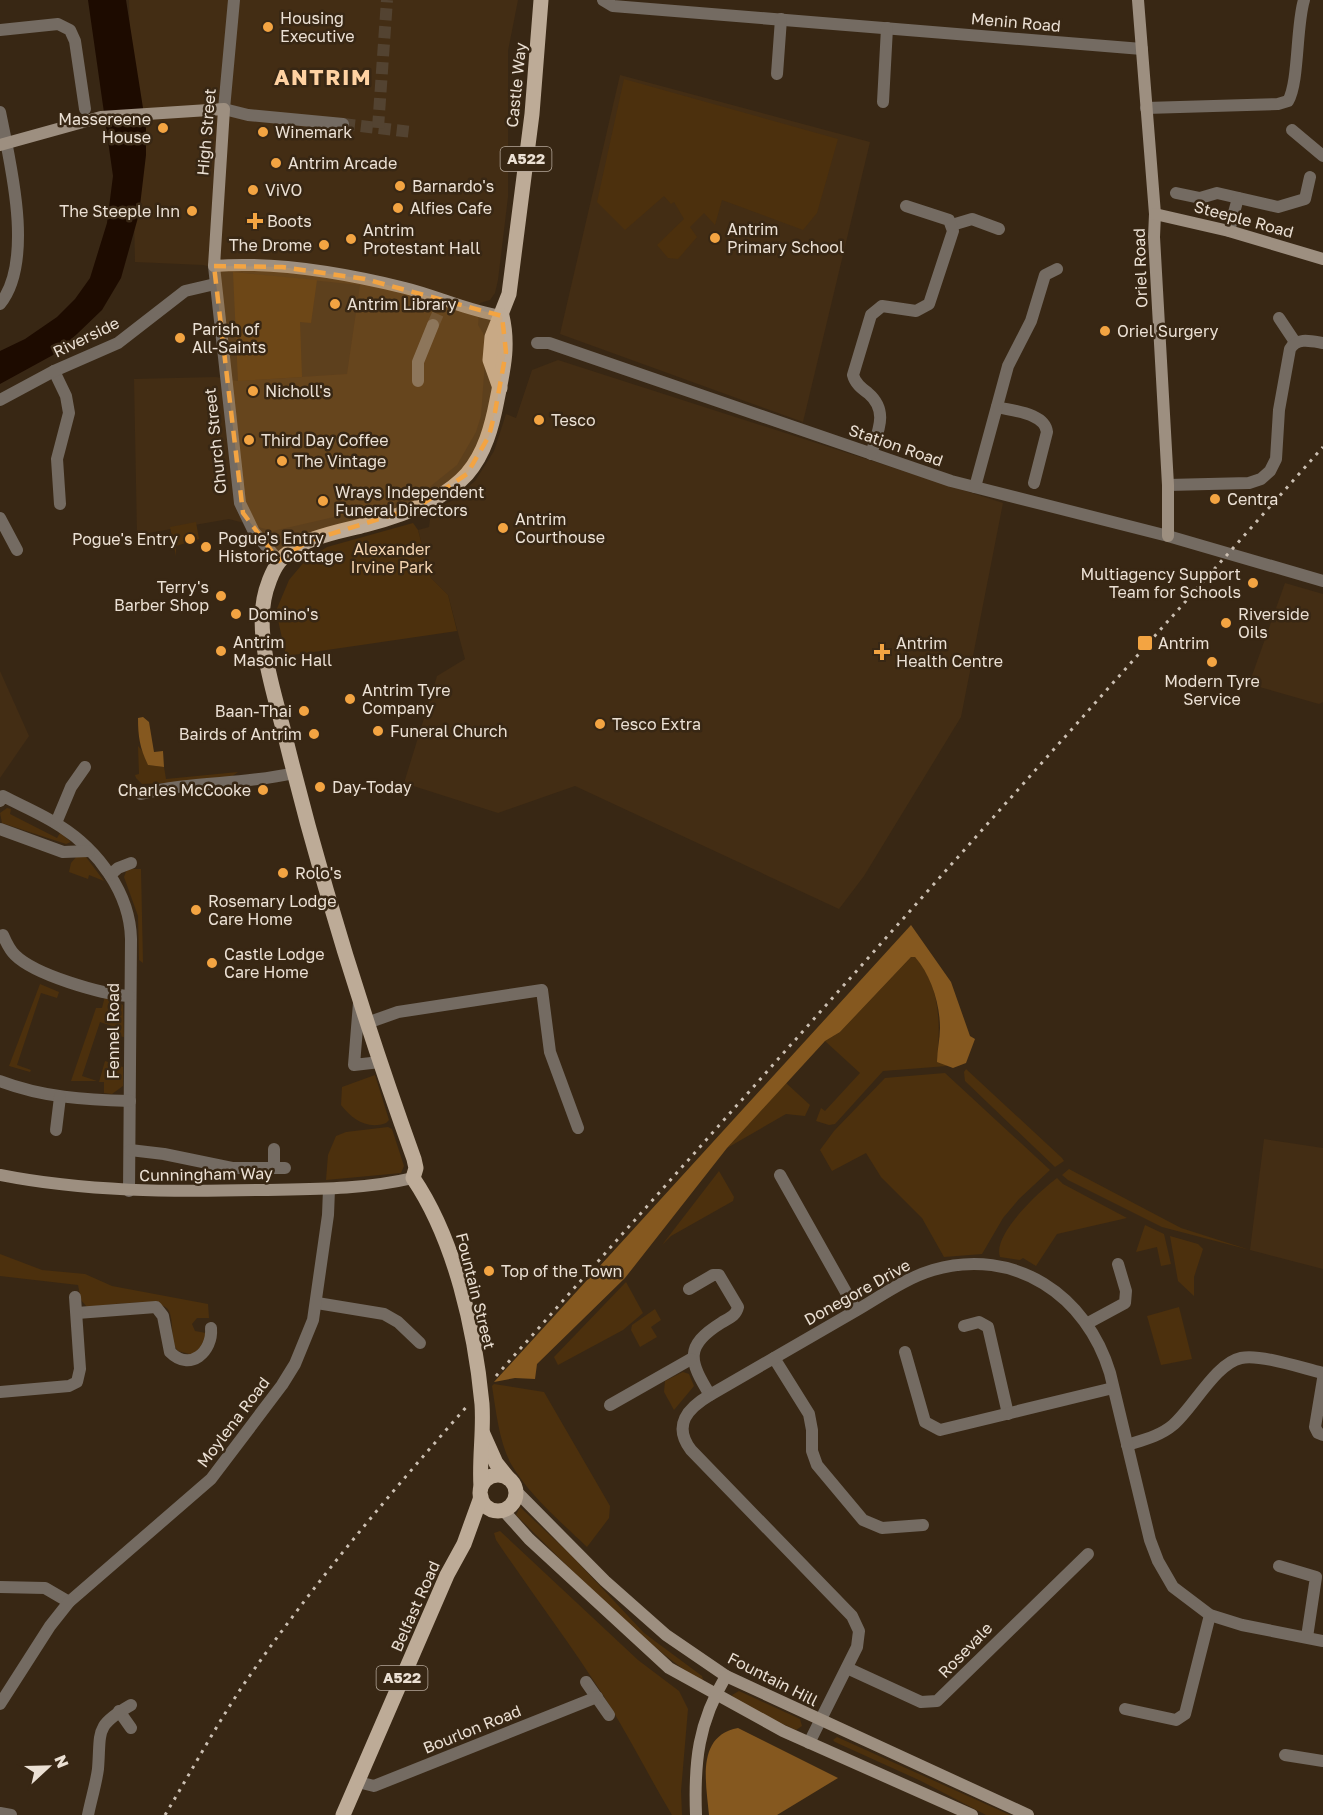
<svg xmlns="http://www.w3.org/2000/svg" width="1323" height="1815" viewBox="0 0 1323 1815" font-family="'Golos Text',sans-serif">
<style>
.built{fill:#432d14}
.green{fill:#4c300d}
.forest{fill:#85581f}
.water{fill:#1d0b00}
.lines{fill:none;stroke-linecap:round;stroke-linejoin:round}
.street-tunnel{stroke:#534331;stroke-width:12;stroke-dasharray:12 6;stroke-linecap:butt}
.street{stroke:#746b62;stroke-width:12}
.secondary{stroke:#9d8f80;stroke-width:12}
.primary{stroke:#bdab97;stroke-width:15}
.rail{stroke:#cbbfb2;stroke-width:3;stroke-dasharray:3 6;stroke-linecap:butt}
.marked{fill:#f3a442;fill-opacity:0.2;stroke:#f3a442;stroke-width:4.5;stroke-dasharray:12 8;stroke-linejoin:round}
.poi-dot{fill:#f3a442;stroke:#382714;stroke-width:2}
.labels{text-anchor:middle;stroke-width:5;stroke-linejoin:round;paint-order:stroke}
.shield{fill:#382714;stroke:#b5a89a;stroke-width:1.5}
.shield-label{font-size:15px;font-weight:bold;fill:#ebe0d4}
.poi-label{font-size:16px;fill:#ebe0d4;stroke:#382714;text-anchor:start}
.street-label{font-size:16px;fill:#ebe0d4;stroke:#382714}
.park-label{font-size:16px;fill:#f3d3b0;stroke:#382714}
.district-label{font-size:22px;font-weight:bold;letter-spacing:1.5px;fill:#ffd2a2;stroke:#382714}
</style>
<rect width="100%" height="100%" fill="#382714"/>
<g class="built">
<path d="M129 0H518L508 51V197L498 280 495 293 490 300 480 303 478 325 483 333 486 347 481 416 476 432 457 465 427 489 391 504 273 531 229 519 137 535 134 379 216 377 237 381 347 374 360 285 233 272 203 265 135 262Z"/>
<path d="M620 75 870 142 803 422 560 334Z"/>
<path d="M558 360 1003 503 961 717 864 876 839 909 575 786 498 813 404 783 437 676 465 659 448 595 431 578 418 530 429 527 431 512 453 500 475 481 494 451 506 414 516 418 532 370Z"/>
<path d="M1285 583 1323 594V702L1319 704 1249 684Z"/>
<path d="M0 671 29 736 0 778Z"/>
<path d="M1264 1139 1323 1148V1269L1250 1250Z"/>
</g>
<g class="green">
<path d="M624 79 838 139 817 213 803 230 722 200 715 225 704 213 690 227 697 237 678 259 668 258 657 245 684 219 674 202 671 204 664 196 625 230 597 202Z"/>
<path d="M233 272 317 280 311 323 300 322 302 377 238 381Z"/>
<path d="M196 522 199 539 176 546V556L170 527Z"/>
<path d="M413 523 418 530 431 578 448 595 457 631 286 656 276 611 289 580 305 561 327 547Z"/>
<path d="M138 746 145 754 148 765 164 767 166 779 238 772 227 780 142 784 136 778 135 775 139 774Z"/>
<path d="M7 808 11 809 10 814 57 838 60 833 71 842 66 844 2 823 0 813Z"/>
<path d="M77 856 86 857 104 881 89 875 88 879 69 872 71 863Z"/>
<path d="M127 869H141L143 963 139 960 138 916 124 877Z"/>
<path d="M911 957H915C940 984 941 1024 937 1058L947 1066 883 1071 835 1124 829 1125 816 1121 821 1108 825 1111 860 1073 825 1041 840 1032Z"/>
<path d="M40 984 59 992 57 998 41 993 17 1065 31 1070 30 1072 9 1066Z"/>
<path d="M105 996 123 1005 124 1037 112 1035 115 1027 100 1022 82 1076 97 1081H71L96 1008H102Z"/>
<path d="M105 1061 123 1067V1086L112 1094 104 1093V1082H99Z"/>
<path d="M966 1069 1062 1158 1064 1161 1055 1167 965 1081 964 1072Z"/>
<path d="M945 1073 1050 1170 1019 1199 1003 1218 982 1254 944 1257 922 1218 881 1177 866 1153 832 1171 820 1150 834 1131 885 1078Z"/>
<path d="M375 1075 389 1120 386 1123C367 1130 352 1119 341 1105L342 1087Z"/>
<path d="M786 1083 810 1105 805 1116 786 1114 727 1148Z"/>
<path d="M388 1127 392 1129 404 1166 401 1173 326 1180 328 1155 336 1136 346 1132Z"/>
<path d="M1069 1169 1181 1228 1250 1250 1162 1227 1068 1180 1062 1175Z"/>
<path d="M719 1171 734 1197 733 1201 671 1236 662 1245Z"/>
<path d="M1057 1178 1063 1184 1127 1218 1057 1234 1036 1266 1023 1258 1020 1260 1000 1257C992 1234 1041 1190 1057 1178Z"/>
<path d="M1145 1225 1164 1234 1171 1264 1161 1266 1157 1247 1136 1252Z"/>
<path d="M1170 1236 1198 1244 1203 1249 1194 1277V1296L1178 1281Z"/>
<path d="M0 1254 42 1270 85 1274 112 1286 208 1304 209 1318H197L192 1324 195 1331 206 1333 208 1342 193 1355 178 1351 173 1344C172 1334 173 1320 169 1311 162 1295 103 1306 87 1307L81 1300 78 1285 0 1276Z"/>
<path d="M626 1282 643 1313 623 1330 558 1365 554 1357Z"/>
<path d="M1179 1307 1192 1359 1161 1365 1147 1316Z"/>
<path d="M655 1309 661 1320 651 1327 657 1337 640 1347 631 1330 632 1325Z"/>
<path d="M683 1372 689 1374 694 1386 674 1410 664 1392 665 1381Z"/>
<path d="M494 1384 544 1392 610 1506 609 1518 587 1547C561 1522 529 1495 511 1464 499 1441 496 1411 492 1386Z"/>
<path d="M520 1507 570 1554 644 1633 702 1676 703 1680 700 1681C632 1634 575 1573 516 1515Z"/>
<path d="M500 1531 638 1660 679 1691 688 1709 681 1791 682 1815H672C648 1775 628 1734 603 1695 569 1642 531 1592 496 1540L494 1533Z"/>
<path d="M739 1691 800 1719 802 1726 796 1730 735 1702 732 1695Z"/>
<path d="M837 1737 1010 1815H986L921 1781 835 1742 833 1740Z"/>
</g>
<g class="forest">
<path d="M143 717 149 722 154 752 163 751 164 767 148 765C140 748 138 737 138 718Z"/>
<path d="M911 925 951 982 970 1036 975 1039 966 1063 953 1068 937 1062C937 1050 940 1039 940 1028 940 1004 931 975 915 957H911L840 1032 825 1041 727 1148 625 1278 537 1364 535 1379 515 1378 494 1382Z"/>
<path d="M738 1728 838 1778 777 1815H709C706 1782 696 1736 738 1728Z"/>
</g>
<path class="water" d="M88 0H126L146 127V155L139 214 121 278 102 310 77 334 53 355 0 384V351L25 339 57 317 75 299 90 278 107 223 113 176Z"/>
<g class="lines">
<g class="street-tunnel">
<path d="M343 124 412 132"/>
<path d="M378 128 387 0"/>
<path d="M433 325 440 309"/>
</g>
<g class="street">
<path d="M234 0 224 109 248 115 343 124"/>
<path d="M603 0 613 6 1142 49"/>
<path d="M0 30 58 24 70 30 75 41 85 109"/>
<path d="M777 74 781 19"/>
<path d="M883 102 887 28"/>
<path d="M1146 108 1278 104 1288 101C1299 83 1296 26 1304 0"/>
<path d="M0 112C10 162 35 261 0 304"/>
<path d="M1292 130 1323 156"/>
<path d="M1176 193 1200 198 1217 193 1278 207 1305 199 1310 177"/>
<path d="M952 225 972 219 999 229"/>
<path d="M1229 231 1238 198"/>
<path d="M214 266 240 503 254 532 279 561"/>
<path d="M1279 318 1295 342"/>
<path d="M537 343H549L951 481 1168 536 1323 581"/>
<path d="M54 371 66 396 69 413 57 459 60 504"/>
<path d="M418 381V362L433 325"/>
<path d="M0 400 54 371 118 343 185 291 215 284"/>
<path d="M997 407C1013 411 1045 413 1047 432L1034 483"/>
<path d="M871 454C878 431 889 411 868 393 861 388 855 383 853 375L871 315 882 306 916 311 929 304 953 231 949 220 906 206"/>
<path d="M1168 485 1249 483 1261 479 1270 471 1276 459 1279 410 1290 349C1297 337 1311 341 1323 343"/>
<path d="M975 487 1008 366 1031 321 1045 275 1057 269"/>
<path d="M0 518 17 550"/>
<path d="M141 794C191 781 244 785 294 773"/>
<path d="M0 801 3 796C22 806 42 814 60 826 98 850 130 893 131 939L129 1191"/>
<path d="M56 823 71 787 85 767"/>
<path d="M0 829 63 852 89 851"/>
<path d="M110 875 118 868 131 863"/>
<path d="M3 935C6 942 10 950 15 955 35 975 101 994 129 996"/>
<path d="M359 1003 354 1065 380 1062"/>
<path d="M367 1023 398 1012 542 990 550 1052 578 1128"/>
<path d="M0 1081C42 1097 85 1100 130 1101"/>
<path d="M56 1130 60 1097"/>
<path d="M274 1149V1168"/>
<path d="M130 1150 164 1154 232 1168H285"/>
<path d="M780 1175 856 1310"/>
<path d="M689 1289 713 1275H719L738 1307C736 1316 729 1318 721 1323 684 1346 689 1361 710 1395"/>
<path d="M317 1303 384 1314 398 1322 420 1343"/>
<path d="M77 1313 156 1307 163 1316 170 1352C190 1372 213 1352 211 1328"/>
<path d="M1088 1323 1125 1303 1126 1291 1118 1264"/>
<path d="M964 1326 979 1322 988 1327 1008 1414"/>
<path d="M905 1352 925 1422 940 1430 1113 1388"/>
<path d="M774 1358 809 1414 812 1430V1451L817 1465 863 1520 882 1528 923 1525"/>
<path d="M1323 1379 1315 1427 1318 1433 1323 1435"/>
<path d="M0 1392 69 1386 77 1382 80 1369 75 1297"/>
<path d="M610 1405 691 1359"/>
<path d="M1127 1445C1143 1440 1160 1436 1173 1425 1193 1408 1216 1363 1241 1358 1261 1354 1302 1368 1323 1373"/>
<path d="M1279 1566 1316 1577 1307 1637"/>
<path d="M0 1587 45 1588 69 1602"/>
<path d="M847 1668 921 1702 937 1701 1088 1554"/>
<path d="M586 1682 609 1715"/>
<path d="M0 1704 50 1626 69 1602 211 1479 282 1385 295 1364 313 1320 328 1215 329 1189"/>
<path d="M1125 1709 1176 1720 1185 1714 1210 1615"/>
<path d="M119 1711 131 1728"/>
<path d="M809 1743 857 1647 859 1631 852 1616 691 1450C672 1425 688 1408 710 1395 759 1367 808 1338 857 1310 881 1296 906 1278 933 1270 1015 1246 1087 1296 1110 1373L1150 1540 1158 1561 1173 1587 1210 1615 1242 1625 1323 1641"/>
<path d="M1285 1755 1323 1761"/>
<path d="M358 1782 374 1786 597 1697"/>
<path d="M0 1813 11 1815"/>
<path d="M88 1815C91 1800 96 1784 98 1769 101 1731 94 1726 131 1705"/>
</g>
<g class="secondary">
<path d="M1138 0 1155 214 1154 237 1168 485V536"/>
<path d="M0 145 101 117 224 109 214 266C276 261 344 273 405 288 438 296 467 311 502 316"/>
<path d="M1155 214 1229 231 1323 259"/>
<path d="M0 1175C86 1192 171 1192 259 1190 310 1189 362 1190 413 1178"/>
<path d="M516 1491 605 1581 666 1635 726 1676 1028 1815"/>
<path d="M503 1510 529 1539 669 1668 783 1731 972 1815"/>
<path d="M696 1815C694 1762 698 1723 726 1676"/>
</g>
<g class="primary">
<path d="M500 388 490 360 492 337 509 294 532 114 541 0"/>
<path d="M483 1434 496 1463 508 1478"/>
<circle cx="498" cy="1493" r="18"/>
<path d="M481 1487C479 1459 484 1432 482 1404 475 1330 455 1240 413 1178L416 1168 414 1159C364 1020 320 879 285 736 275 696 256 640 264 599 266 588 272 571 279 562 297 538 338 532 365 525 400 516 443 501 467 474 485 453 492 426 497 400 503 370 509 346 502 316"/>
<path d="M343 1815 447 1575 464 1544 481 1497"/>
</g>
<g class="rail">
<path d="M496 1376 1323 447"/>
<path d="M165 1815C194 1767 221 1716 253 1671 319 1577 393 1490 469 1404"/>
</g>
</g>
<path class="marked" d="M214 266 282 267 365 279 502 316 506 352 495 412 489 436 467 474 418 507 308 541 279 561 243 513Z"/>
<g class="poi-dot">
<circle cx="268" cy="27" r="6"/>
<circle cx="163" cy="128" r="6"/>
<circle cx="263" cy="132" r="6"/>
<circle cx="276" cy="163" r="6"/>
<circle cx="400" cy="186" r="6"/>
<circle cx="253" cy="190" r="6"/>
<circle cx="398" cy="208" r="6"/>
<circle cx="192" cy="211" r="6"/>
<path d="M252 212h6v6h6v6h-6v6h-6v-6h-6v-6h6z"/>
<circle cx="715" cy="238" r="6"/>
<circle cx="351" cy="239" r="6"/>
<circle cx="324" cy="245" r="6"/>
<circle cx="335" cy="304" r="6"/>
<circle cx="1105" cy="331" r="6"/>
<circle cx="180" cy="338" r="6"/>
<circle cx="253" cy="391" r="6"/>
<circle cx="539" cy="420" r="6"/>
<circle cx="249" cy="440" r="6"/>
<circle cx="282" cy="461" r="6"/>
<circle cx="1215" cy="499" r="6"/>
<circle cx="323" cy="501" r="6"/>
<circle cx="503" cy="528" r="6"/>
<circle cx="190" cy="539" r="6"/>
<circle cx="206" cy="547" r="6"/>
<circle cx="1253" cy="583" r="6"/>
<circle cx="221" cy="596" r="6"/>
<circle cx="236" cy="614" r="6"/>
<circle cx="1226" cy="623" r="6"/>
<rect x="1137" y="635" width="16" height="16" rx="3"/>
<circle cx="221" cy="651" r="6"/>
<path d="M879 643h6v6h6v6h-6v6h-6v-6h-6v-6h6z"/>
<circle cx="1212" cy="662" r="6"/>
<circle cx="350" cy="699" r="6"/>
<circle cx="304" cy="711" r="6"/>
<circle cx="600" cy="724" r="6"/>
<circle cx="378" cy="731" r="6"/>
<circle cx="314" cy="734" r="6"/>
<circle cx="320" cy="787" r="6"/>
<circle cx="263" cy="790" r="6"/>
<circle cx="283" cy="873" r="6"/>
<circle cx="196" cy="910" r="6"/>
<circle cx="212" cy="963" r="6"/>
<circle cx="489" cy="1271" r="6"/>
</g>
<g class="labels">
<g class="shield">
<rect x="500.5" y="147" width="51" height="24" rx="4.5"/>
<rect x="376.5" y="1666" width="51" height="24" rx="4.5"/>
</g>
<g class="shield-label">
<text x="526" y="164">A522</text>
<text x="402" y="1683">A522</text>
</g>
<g class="poi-label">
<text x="280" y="24">Housing<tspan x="280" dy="18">Executive</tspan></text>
<text x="151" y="125" text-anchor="end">Massereene<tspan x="151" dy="18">House</tspan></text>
<text x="275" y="138">Winemark</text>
<text x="288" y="169">Antrim Arcade</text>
<text x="412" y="192">Barnardo's</text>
<text x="265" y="196">ViVO</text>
<text x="410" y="214">Alfies Cafe</text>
<text x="180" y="217" text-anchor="end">The Steeple Inn</text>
<text x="267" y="227">Boots</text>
<text x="727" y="235">Antrim<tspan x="727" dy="18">Primary School</tspan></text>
<text x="363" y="236">Antrim<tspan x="363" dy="18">Protestant Hall</tspan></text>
<text x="312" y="251" text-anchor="end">The Drome</text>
<text x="347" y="310">Antrim Library</text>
<text x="192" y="335">Parish of<tspan x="192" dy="18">All-Saints</tspan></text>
<text x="1117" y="337">Oriel Surgery</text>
<text x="265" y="397">Nicholl's</text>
<text x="551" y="426">Tesco</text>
<text x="261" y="446">Third Day Coffee</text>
<text x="294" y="467">The Vintage</text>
<text x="335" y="498">Wrays Independent<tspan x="335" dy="18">Funeral Directors</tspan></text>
<text x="1227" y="505">Centra</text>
<text x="515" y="525">Antrim<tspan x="515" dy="18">Courthouse</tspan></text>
<text x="218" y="544">Pogue's Entry<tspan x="218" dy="18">Historic Cottage</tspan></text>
<text x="178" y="545" text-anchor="end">Pogue's Entry</text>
<text x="1241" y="580" text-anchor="end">Multiagency Support<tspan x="1241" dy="18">Team for Schools</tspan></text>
<text x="209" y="593" text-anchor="end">Terry's<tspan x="209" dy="18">Barber Shop</tspan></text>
<text x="248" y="620">Domino's</text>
<text x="1238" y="620">Riverside<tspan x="1238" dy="18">Oils</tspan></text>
<text x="233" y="648">Antrim<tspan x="233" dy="18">Masonic Hall</tspan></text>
<text x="896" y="649">Antrim<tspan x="896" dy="18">Health Centre</tspan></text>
<text x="1158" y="649">Antrim</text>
<text x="1212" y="687" text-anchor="middle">Modern Tyre<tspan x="1212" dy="18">Service</tspan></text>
<text x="362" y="696">Antrim Tyre<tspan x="362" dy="18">Company</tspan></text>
<text x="292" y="717" text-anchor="end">Baan-Thai</text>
<text x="612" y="730">Tesco Extra</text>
<text x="390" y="737">Funeral Church</text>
<text x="302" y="740" text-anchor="end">Bairds of Antrim</text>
<text x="332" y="793">Day-Today</text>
<text x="251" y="796" text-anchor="end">Charles McCooke</text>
<text x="295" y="879">Rolo's</text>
<text x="208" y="907">Rosemary Lodge<tspan x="208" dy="18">Care Home</tspan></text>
<text x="224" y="960">Castle Lodge<tspan x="224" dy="18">Care Home</tspan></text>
<text x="501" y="1277">Top of the Town</text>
</g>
<g class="street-label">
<text transform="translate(1016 22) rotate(5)" y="6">Menin Road</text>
<text transform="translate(516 85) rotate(-84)" y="6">Castle Way</text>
<text transform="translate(206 132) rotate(-85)" y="6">High Street</text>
<text transform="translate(1244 219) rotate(15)" y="6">Steeple Road</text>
<text transform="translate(1140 268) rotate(-92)" y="6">Oriel Road</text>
<text transform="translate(86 337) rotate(-26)" y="6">Riverside</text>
<text transform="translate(215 441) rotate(-96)" y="6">Church Street</text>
<text transform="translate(896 445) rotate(19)" y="6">Station Road</text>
<text transform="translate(113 1031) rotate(-90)" y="6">Fennel Road</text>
<text transform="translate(206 1174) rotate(-1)" y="6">Cunningham Way</text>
<text transform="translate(476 1291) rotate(76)" y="6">Fountain Street</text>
<text transform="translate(857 1292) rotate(-29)" y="6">Donegore Drive</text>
<text transform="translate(233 1422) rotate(-53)" y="6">Moylena Road</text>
<text transform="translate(415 1606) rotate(-66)" y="6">Belfast Road</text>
<text transform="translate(965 1650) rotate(-46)" y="6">Rosevale</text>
<text transform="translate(773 1679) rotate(27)" y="6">Fountain Hill</text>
<text transform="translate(472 1729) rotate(-22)" y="6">Bourlon Road</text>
</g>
<g class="park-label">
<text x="392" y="555">Alexander<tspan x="392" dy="18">Irvine Park</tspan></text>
</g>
<g class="district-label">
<text x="323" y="85">ANTRIM</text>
</g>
</g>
<g transform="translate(48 1767) rotate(68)" stroke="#382714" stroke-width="4.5" paint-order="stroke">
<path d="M0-4.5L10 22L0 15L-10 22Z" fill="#ebe0d4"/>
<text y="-9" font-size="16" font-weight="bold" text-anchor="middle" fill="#ebe0d4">N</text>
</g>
</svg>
